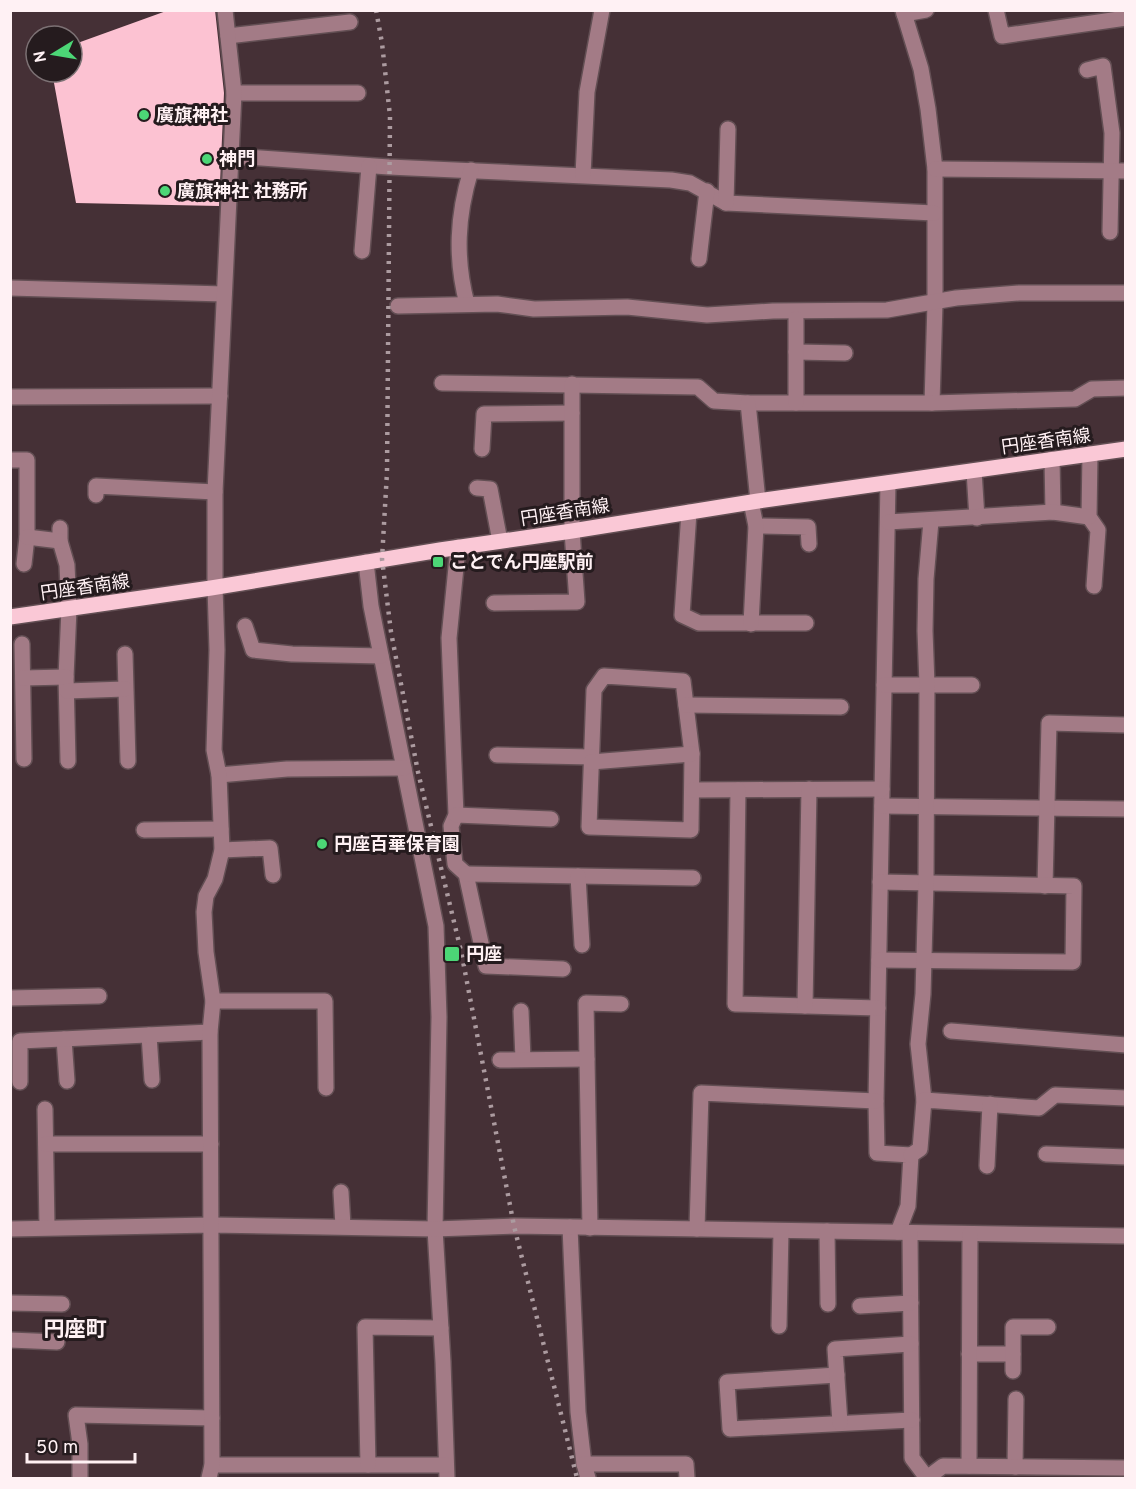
<svg xmlns="http://www.w3.org/2000/svg" width="1136" height="1489" viewBox="0 0 1136 1489" font-family="Overpass,'Noto Sans JP',sans-serif">
<style>
.building{fill:#fcc2d2}
.lines{fill:none;stroke-linecap:round;stroke-linejoin:round}
.minor-casing{stroke:#634f54;stroke-width:18}
.major-casing{stroke:#634f54;stroke-width:18}
.minor{stroke:#a37b86;stroke-width:15}
.major{stroke:#fac8d6;stroke-width:15}
.rail{stroke:#ac9ba0;stroke-width:4.5;stroke-dasharray:3 6;stroke-linecap:butt}
.poi-dot{fill:#4cd676;stroke:#251b1e;stroke-width:2}
.labels{text-anchor:middle;stroke-width:6;stroke-linejoin:round;paint-order:stroke}
.poi-label{font-size:18px;font-weight:bold;fill:#fff1f4;stroke:#251b1e;text-anchor:start}
.street-label{font-size:18px;fill:#fff1f4;stroke:#251b1e}
.quarter-label{font-size:21px;font-weight:bold;fill:#fff1f4;stroke:#251b1e}
</style>
<rect width="100%" height="100%" fill="#453036"/>
<path class="building" d="M169 10H215L224 93 219 206 76 203 52 72H72V45Z"/>
<g class="lines">
<defs>
<g id="minor">
<path d="M903 10 921 69 928 109 935 169V303L932 403"/>
<path d="M996 10 1002 36 1126 18"/>
<path d="M904 14 926 10"/>
<path d="M228 36 350 22"/>
<path d="M1087 70 1103 66 1112 133 1110 232"/>
<path d="M234 93H358"/>
<path d="M231 156 389 167 671 180 690 183 726 203 934 213"/>
<path d="M935 169 1126 171"/>
<path d="M583 175 587 92 602 10"/>
<path d="M726 203 728 129"/>
<path d="M362 251 369 166"/>
<path d="M699 259 707 191"/>
<path d="M10 288 224 294"/>
<path d="M467 304C455 258 457 216 471 170"/>
<path d="M398 306 497 304 534 309 627 307 707 315 773 311 887 310 956 298 1019 293H1126"/>
<path d="M796 352 845 353"/>
<path d="M442 383 698 387 714 401 748 403H932L1075 399 1092 389 1126 388"/>
<path d="M10 397 220 396"/>
<path d="M748 403 758 501"/>
<path d="M796 403V319"/>
<path d="M482 449 484 414 572 413"/>
<path d="M1090 454 1089 517 1098 530 1094 586"/>
<path d="M1052 459 1053 512"/>
<path d="M10 460H27V537L24 564"/>
<path d="M974 471 977 518"/>
<path d="M888 483 876 1101 877 1153 911 1155 908 1206 898 1232"/>
<path d="M477 488 490 489 500 541"/>
<path d="M96 495V486L215 492"/>
<path d="M689 512 682 615 699 623H806"/>
<path d="M888 522 1053 512 1089 517"/>
<path d="M756 526 808 527 809 544"/>
<path d="M60 528V541L67 565 69 609 66 677 68 761"/>
<path d="M27 537 60 541"/>
<path d="M458 547 449 638 456 815 451 826 455 864 466 874 486 966 563 969"/>
<path d="M366 562 371 606 436 926 439 1017 435 1229 443 1362 447 1478"/>
<path d="M494 603 577 602 572 531V384"/>
<path d="M751 624 756 526 751 502"/>
<path d="M245 626 253 650 292 654 381 656"/>
<path d="M22 644 24 759"/>
<path d="M125 654 128 761"/>
<path d="M604 676 683 681 692 754 691 830 589 827 594 690Z"/>
<path d="M23 678 66 677"/>
<path d="M884 685H972"/>
<path d="M67 691 125 689"/>
<path d="M686 705 841 707"/>
<path d="M497 755 592 757"/>
<path d="M591 762 692 754"/>
<path d="M219 775 287 769 404 768"/>
<path d="M693 790 882 789"/>
<path d="M738 790 735 1004 878 1008"/>
<path d="M882 806 1126 809"/>
<path d="M456 815 551 819"/>
<path d="M144 830 221 829"/>
<path d="M222 850 270 848 273 875"/>
<path d="M466 874 693 878"/>
<path d="M578 876 582 945"/>
<path d="M1045 886 1049 723 1126 725"/>
<path d="M879 960 1073 962 1074 886 880 882"/>
<path d="M10 998 99 996"/>
<path d="M213 1001H325L326 1088"/>
<path d="M805 1006 809 789"/>
<path d="M521 1011 523 1059"/>
<path d="M951 1031 1126 1045"/>
<path d="M149 1035 152 1080"/>
<path d="M64 1039 67 1081"/>
<path d="M500 1060 587 1059"/>
<path d="M20 1082V1041L210 1032"/>
<path d="M924 1100 918 1044 923 994 926 883 927 685 925 631 926 579 931 521"/>
<path d="M45 1109 47 1227"/>
<path d="M46 1144H211"/>
<path d="M1046 1154 1126 1157"/>
<path d="M911 1155 920 1149 924 1100 1039 1108 1055 1095 1126 1098"/>
<path d="M987 1166 990 1104"/>
<path d="M341 1192 343 1226"/>
<path d="M570 1227 578 1412 584 1464 588 1478"/>
<path d="M590 1228 586 1003 621 1004"/>
<path d="M10 1229 211 1225 435 1229 514 1226 1126 1236"/>
<path d="M697 1229 701 1093 876 1101"/>
<path d="M827 1231 828 1304"/>
<path d="M910 1233 912 1458 927 1478"/>
<path d="M10 1303 62 1304"/>
<path d="M860 1306 911 1303"/>
<path d="M779 1326 781 1231"/>
<path d="M10 1340 57 1342"/>
<path d="M969 1354H1013"/>
<path d="M1013 1371V1327H1048"/>
<path d="M837 1375 727 1382 730 1429 912 1420"/>
<path d="M840 1423 835 1349 911 1344"/>
<path d="M584 1464H686L687 1478"/>
<path d="M212 1465H446"/>
<path d="M368 1465 365 1327 441 1328"/>
<path d="M969 1466 970 1234"/>
<path d="M1015 1467 1016 1399"/>
<path d="M80 1477V1444L76 1415 212 1418"/>
<path d="M209 1478 212 1465 210 1032 213 1001 206 952 204 912 206 896 215 879 222 850 219 775 214 750 217 650 215 587V492L234 93 225 10"/>
<path d="M927 1478 943 1466 1126 1468"/>
</g>
<path id="major" d="M10 617 211 588 440 550 572 531 758 501 1126 449"/>
</defs>
<use href="#minor" class="minor-casing"/>
<use href="#major" class="major-casing"/>
<use href="#minor" class="minor"/>
<use href="#major" class="major"/>
<path class="rail" d="M376 10 382 43 390 116 387 472 382 559 391 632 418 772 461 951 514 1226 577 1478"/>
</g>
<g class="poi-dot">
<circle cx="144" cy="115" r="6"/>
<circle cx="207" cy="159" r="6"/>
<circle cx="165" cy="191" r="6"/>
<rect x="432" y="556" width="12" height="12" rx="3"/>
<circle cx="322" cy="844" r="6"/>
<rect x="444" y="946" width="16" height="16" rx="3"/>
</g>
<g class="labels">
<g class="poi-label">
<text x="156" y="121">廣旗神社</text>
<text x="219" y="165">神門</text>
<text x="177" y="197">廣旗神社 社務所</text>
<text x="450" y="568">ことでん円座駅前</text>
<text x="334" y="850">円座百華保育園</text>
<text x="466" y="960">円座</text>
</g>
<g class="street-label">
<text transform="translate(1046 441) rotate(-8)" y="6">円座香南線</text>
<text transform="translate(565 512) rotate(-9)" y="6">円座香南線</text>
<text transform="translate(85 587) rotate(-8)" y="6">円座香南線</text>
</g>
<g class="quarter-label">
<text x="75" y="1336">円座町</text>
</g>
</g>
<rect width="1136" height="1489" fill="none" stroke="#fff1f4" stroke-width="24"/>
<g transform="translate(54 54) rotate(259)"><circle r="28" fill="#251b1e" stroke="#7c7174" stroke-width="1.5"/>
<path d="M0-4.5L10 22L0 15L-10 22Z" fill="#4cd676"/>
<text y="-9" font-size="16" font-weight="bold" text-anchor="middle" fill="#fff1f4">N</text>
</g>
<path d="M27 1453v9h108v-9" fill="none" stroke="#fff1f4" stroke-width="3"/>
<text x="36" y="1453" font-size="18" fill="#fff1f4" stroke="#251b1e" stroke-width="4.5" paint-order="stroke">50 m</text>
</svg>
